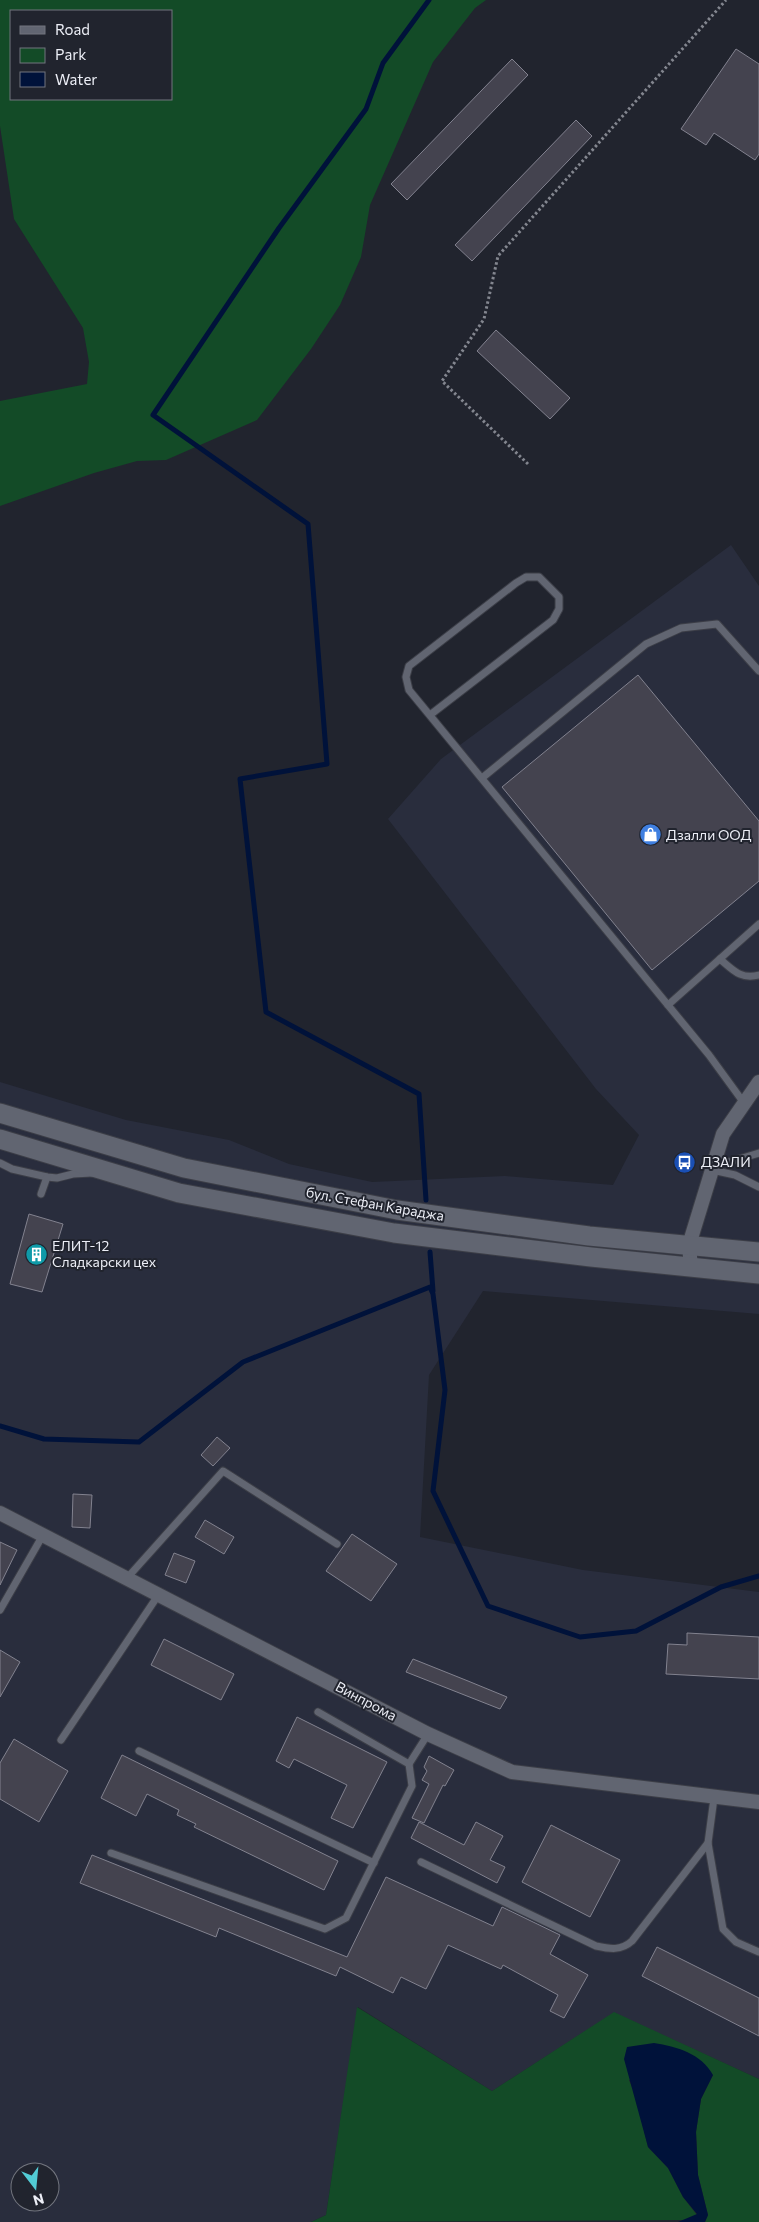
<svg xmlns="http://www.w3.org/2000/svg" width="759" height="2222" viewBox="0 0 759 2222" font-family="Commissioner,sans-serif">
<style>
.built{fill:#292d3d;fill-rule:evenodd}
.green{fill:#134b27;fill-rule:evenodd}
.water{fill:#00123a}
.lines{fill:none;stroke-linecap:round;stroke-linejoin:round}
.stream{stroke:#00123a;stroke-width:5}
.building{fill:#44434f;stroke:#82828f}
.lane-casing{stroke:#3c3e47;stroke-width:9}
.street-casing{stroke:#3c3e47;stroke-width:16}
.secondary-casing{stroke:#3c3e47;stroke-width:21}
.path{stroke:#83868f;stroke-width:3;stroke-dasharray:2.5 2.5;stroke-linecap:butt}
.lane{stroke:#616571;stroke-width:7}
.street{stroke:#616571;stroke-width:14}
.secondary{stroke:#616571;stroke-width:19}
.labels{text-anchor:middle;stroke-width:4;stroke-linejoin:round;paint-order:stroke}
.poi-label{font-size:14px;fill:#eceef6;stroke:#21242e;text-anchor:start}
.street-label{font-size:14px;fill:#eceef6;stroke:#21242e}
</style>
<rect width="100%" height="100%" fill="#21242e"/>
<path class="built" d="M731 545 759 586V1314L483 1291 429 1375 420 1537 583 1570 759 1592V2079L614 2013 492 2091 358 2007 326 2215 311 2222H0V1082L126 1120 229 1140 289 1164 372 1182 505 1176 613 1185 639 1135 596 1089 388 819 441 759ZM20 2172H50V2202H20Z"/>
<g class="green">
<path d="M0 0H486L475 8 433 62 370 205 361 257 340 305 311 349 257 420 166 460 137 461 94 473 0 506V401L87 384 89 362 83 328 14 219 0 126ZM11 11H171V99H11Z"/>
<path d="M357 2007 492 2091 614 2012 759 2079V2222H705L708 2215 698 2175 696 2132 701 2099 713 2075 629 2080 636 2097 648 2147 668 2168 683 2197 697 2215 686 2220 311 2222 326 2215Z"/>
</g>
<path class="water" d="M654 2043C677 2047 701 2053 713 2075L701 2099 696 2132 698 2175 708 2215 705 2222H678L697 2214 683 2197 668 2168 648 2147 624 2059 627 2047Z"/>
<g class="lines">
<g class="stream">
<path d="M426 1200 419 1094 266 1012 240 779 327 764 308 524 153 415 279 228 366 109 383 63 429 0"/>
<path d="M430 1252 433 1291"/>
<path d="M0 1426 44 1439 139 1442 243 1362 430 1287 433 1294 445 1390 433 1491 488 1606 580 1637 636 1631 721 1587 759 1576"/>
</g>
</g>
<g class="building">
<path d="M736 49 759 64V154L755 160 714 133 706 145 681 129Z"/>
<path d="M512 59 528 75 407 200 391 184Z"/>
<path d="M576 120 592 136 472 261 455 245Z"/>
<path d="M496 330 570 398 550 419 477 351Z"/>
<path d="M638 675 759 821V881L652 970 502 787Z"/>
<path d="M29 1214 63 1224 42 1292 10 1284Z"/>
<path d="M217 1437 230 1448 213 1466 201 1455Z"/>
<path d="M73 1494 92 1495 90 1528 72 1527Z"/>
<path d="M205 1520 234 1537 224 1554 195 1537Z"/>
<path d="M352 1534 397 1564 371 1601 326 1571Z"/>
<path d="M0 1542 17 1550 0 1585Z"/>
<path d="M174 1553 195 1561 186 1583 165 1575Z"/>
<path d="M687 1633 759 1637V1679L666 1674 668 1644 687 1645Z"/>
<path d="M164 1639 234 1674 221 1700 151 1665Z"/>
<path d="M0 1650 20 1662 0 1697Z"/>
<path d="M413 1659 468 1681 507 1697 500 1709 406 1672Z"/>
<path d="M297 1717 387 1762 353 1828 331 1818 347 1785 294 1759 289 1768 276 1761Z"/>
<path d="M14 1739 68 1771 39 1822 0 1799V1763Z"/>
<path d="M122 1755 338 1861 324 1890 194 1827 196 1824 177 1815 179 1810 147 1794 136 1816 101 1798Z"/>
<path d="M429 1756 454 1770 445 1786 443 1785 424 1823 412 1818 429 1784 422 1780 427 1771 424 1767Z"/>
<path d="M419 1822 464 1845 476 1822 503 1836 490 1860 505 1867 497 1883 411 1838Z"/>
<path d="M551 1825 620 1860 590 1917 522 1882Z"/>
<path d="M92 1855 347 1957 386 1877 493 1926 502 1907 560 1935 550 1954 588 1975 564 2018 550 2011 558 1995 503 1965 501 1969 448 1945 426 1989 401 1977 393 1993 340 1967 336 1976 219 1928 216 1937 80 1883Z"/>
<path d="M657 1947 759 1998V2036L642 1976Z"/>
</g>
<g class="lines">
<defs>
<g id="lane">
<path d="M430 715 553 620 559 609V597L539 577H526L516 583 409 666 406 677 409 690 709 1055 744 1103"/>
<path d="M482 778 646 644 681 628 717 624 759 671"/>
<path d="M720 959C733 970 741 980 759 975"/>
<path d="M668 1005 759 924"/>
<path d="M716 1159 729 1162 759 1153"/>
<path d="M0 1163 12 1169 47 1177 57 1178 73 1174 92 1173"/>
<path d="M712 1170 735 1175 759 1187"/>
<path d="M41 1194 47 1177"/>
<path d="M128 1577 223 1471 337 1544"/>
<path d="M0 1610 43 1535"/>
<path d="M61 1740 159 1594"/>
<path d="M139 1751 374 1863"/>
<path d="M409 1764 428 1734"/>
<path d="M708 1843 723 1929 736 1942 759 1952"/>
<path d="M111 1853 325 1929 346 1918 412 1786 409 1764 318 1712"/>
<path d="M421 1862 596 1946C610 1949 621 1951 632 1941L708 1843 714 1798"/>
</g>
<g id="street">
<path d="M691 1268 689 1245 723 1134 759 1082"/>
<path d="M0 1513 428 1734 512 1772 759 1802"/>
</g>
<g id="secondary">
<path d="M0 1113 184 1168 397 1210 589 1236 759 1252"/>
<path d="M0 1139 179 1193 394 1233 591 1257 759 1274"/>
</g>
</defs>
<use href="#lane" class="lane-casing"/>
<use href="#street" class="street-casing"/>
<use href="#secondary" class="secondary-casing"/>
<path class="path" d="M528 464 442 381 484 319 498 256 726 0"/>
<use href="#lane" class="lane"/>
<use href="#street" class="street"/>
<use href="#secondary" class="secondary"/>
</g>
<defs>
<symbol id="shop-disc" viewBox="-11 -11 22 22"><circle r="9.5" fill="#3f7fe0" stroke="#21242e"/><path d="M-5-2.5h2.3a2.7 3.5 0 0 1 5.4 0H5L5.5 6h-11ZM-1.5-2.5h3a1.5 2.3 0 0 0-3 0Z" fill="#fff"/></symbol>
<symbol id="bus-disc" viewBox="-11 -11 22 22"><circle r="9.5" fill="#1a4fb4" stroke="#21242e"/><path d="M-5-6H5V4H4V6H2V4H-2V6H-4V4H-5ZM-3.5-4V0h7V-4ZM-3.5 1.2v1.5H-2V1.2ZM2 1.2v1.5H3.5V1.2Z" fill="#fff"/></symbol>
<symbol id="building-disc" viewBox="-11 -11 22 22"><circle r="9.5" fill="#0f9aa8" stroke="#21242e"/><path d="M-4-6H4V6H1V3H-1V6H-4ZM-2.5-4.3h1.7v1.8h-1.7ZM.8-4.3h1.7v1.8H.8ZM-2.5-1h1.7V.8h-1.7ZM.8-1h1.7V.8H.8Z" fill="#fff"/></symbol>
</defs>
<g fill-rule="evenodd">
<use href="#shop-disc" x="638" y="822" width="25" height="25"/>
<use href="#bus-disc" x="672" y="1150" width="25" height="25"/>
<use href="#building-disc" x="24" y="1242" width="25" height="25"/>
</g>
<g class="labels">
<g class="poi-label">
<text x="666" y="840">Дзалли ООД</text>
<text x="701" y="1167">ДЗАЛИ</text>
<text x="52" y="1251">ЕЛИТ-12<tspan x="52" dy="16">Сладкарски цех</tspan></text>
</g>
<g class="street-label">
<text transform="translate(375 1204) rotate(10)" y="5">бул. Стефан Караджа</text>
<text transform="translate(366 1701) rotate(28)" y="5">Винпрома</text>
</g>
</g>
<rect x="10" y="10" width="162" height="90" fill="#21242e" stroke="#72757e"/>
<rect x="20" y="26" width="25" height="8" fill="#616571" stroke="#72757e"/>
<text x="55" y="35" font-size="15" fill="#eceef6">Road</text>
<rect x="20" y="48" width="25" height="15" fill="#134b27" stroke="#72757e"/>
<text x="55" y="60" font-size="15" fill="#eceef6">Park</text>
<rect x="20" y="72" width="25" height="15" fill="#00123a" stroke="#72757e"/>
<text x="55" y="85" font-size="15" fill="#eceef6">Water</text>
<g transform="translate(35 2187) rotate(164)"><circle r="24" fill="#21242e" stroke="#72757e"/>
<path d="M0-4L9 19L0 12L-9 19Z" fill="#52ccd5"/>
<text y="-8" font-size="14" font-weight="bold" text-anchor="middle" fill="#eceef6">N</text>
</g>
</svg>
